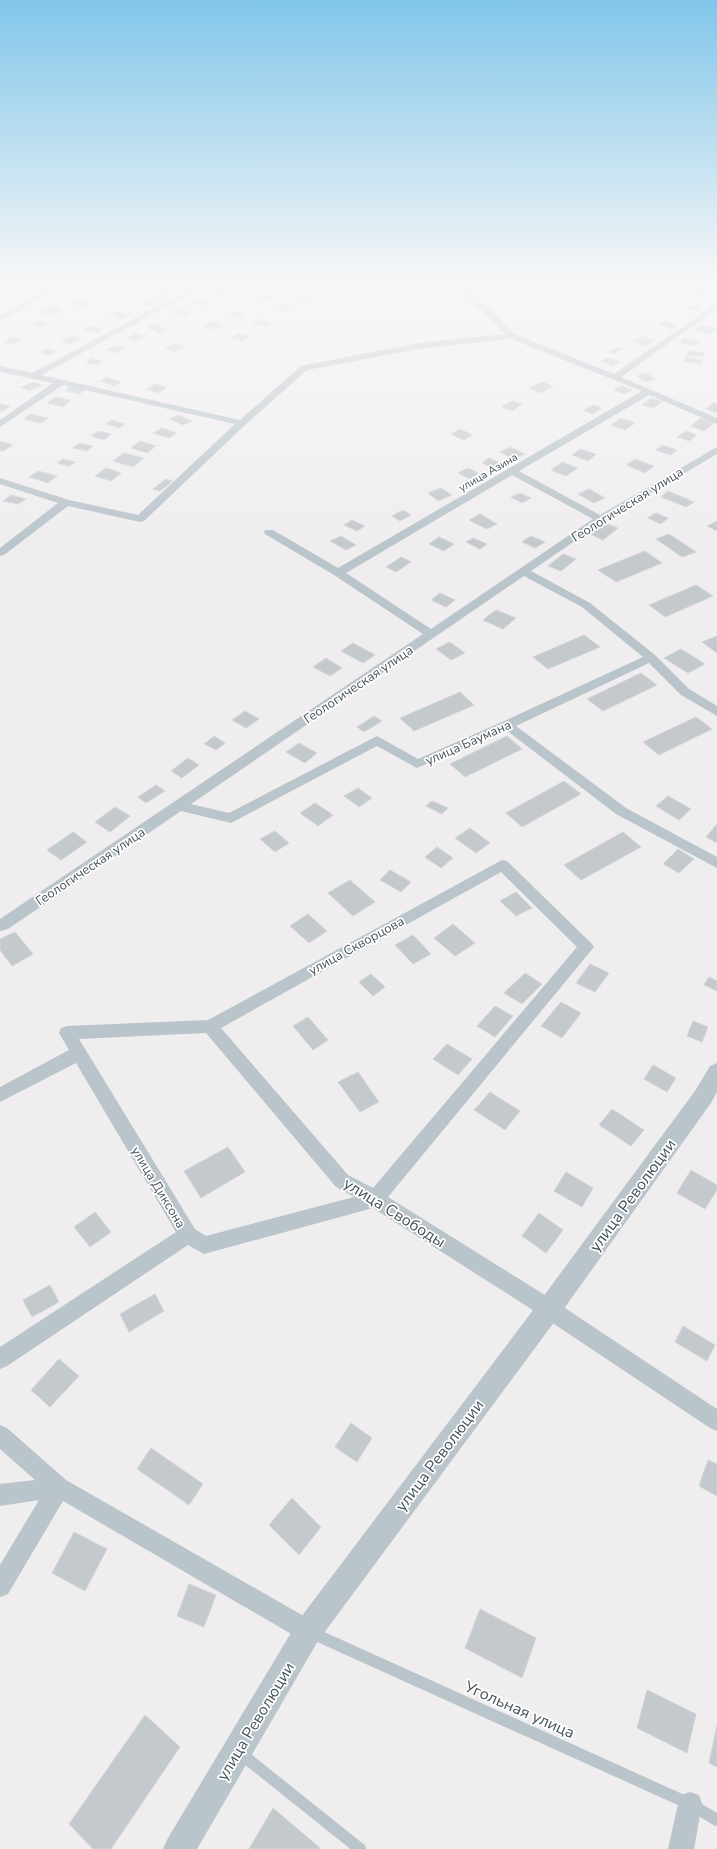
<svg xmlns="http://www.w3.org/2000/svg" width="717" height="1849" viewBox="0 0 717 1849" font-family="'Nunito Sans',sans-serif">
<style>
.building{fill:#c4c9cd;stroke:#d1d5d9}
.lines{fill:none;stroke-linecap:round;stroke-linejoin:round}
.service{stroke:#b9c4cb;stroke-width:12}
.minor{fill:#b9c4cb;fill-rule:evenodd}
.tertiary{fill:#b9c4cb;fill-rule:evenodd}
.labels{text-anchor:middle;stroke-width:3.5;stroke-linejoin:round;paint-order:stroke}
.far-street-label{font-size:11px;fill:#46535b;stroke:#fff}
.street-label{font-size:13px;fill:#46535b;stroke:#fff}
.near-street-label{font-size:16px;fill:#46535b;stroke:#fff}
</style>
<rect width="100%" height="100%" fill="#f0edee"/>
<g class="building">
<path d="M98 285H107L113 286 106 290 94 287Z"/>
<path d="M184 285H195L188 290 179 288Z"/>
<path d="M318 285H336L330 289 316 286Z"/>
<path d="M163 288 176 291 170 296 156 292Z"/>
<path d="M218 288 229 292 223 295 212 291Z"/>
<path d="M698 291 712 295 707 299 693 296Z"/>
<path d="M264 292 277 297 268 301 255 297Z"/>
<path d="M297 297 309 299 305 302 293 300Z"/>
<path d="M148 298 157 302 148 306 139 302Z"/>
<path d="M197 298 208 303 201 306 190 301Z"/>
<path d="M80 300 90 303 82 307 71 304Z"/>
<path d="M692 304 702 306 696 311 686 309Z"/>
<path d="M282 305 292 308 285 312 275 309Z"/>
<path d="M51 306 63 309 53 315 41 313Z"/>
<path d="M179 309 192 313 185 317 172 313Z"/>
<path d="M119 311 130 315 121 319 110 314Z"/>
<path d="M234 311 245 314 239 318 228 314Z"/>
<path d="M260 319 272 323 264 327 252 323Z"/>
<path d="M39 320 50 324 43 328 31 325Z"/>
<path d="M211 321 224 325 217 330 203 326Z"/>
<path d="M664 321 678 325 672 329 659 325Z"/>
<path d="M154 324 167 329 160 333 147 328Z"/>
<path d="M91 325 104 329 96 333 83 329Z"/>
<path d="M702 325 717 329 708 335 693 330Z"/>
<path d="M136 333 145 336 135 341 126 338Z"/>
<path d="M238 333 251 336 243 341 230 338Z"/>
<path d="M71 336 80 339 70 344 61 341Z"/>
<path d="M642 336 654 341 645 346 633 341Z"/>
<path d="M11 337 23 339 15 344 4 342Z"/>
<path d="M684 338 699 341 695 346 680 343Z"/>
<path d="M176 344 186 347 175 352 165 348Z"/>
<path d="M114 345 124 348 117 353 106 350Z"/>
<path d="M618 347 623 349 613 354 608 352Z"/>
<path d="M48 348 57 351 49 355 40 352Z"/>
<path d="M689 350 705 353 703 357 686 355Z"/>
<path d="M686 357 703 360 701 364 684 361Z"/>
<path d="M91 358 102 361 97 365 86 363Z"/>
<path d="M608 358 620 362 613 366 601 361Z"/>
<path d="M646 373 656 379 646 382 637 376Z"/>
<path d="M107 377 121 382 114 386 100 381Z"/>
<path d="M33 382 43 385 30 391 21 387Z"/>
<path d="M542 382 553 386 541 393 529 388Z"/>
<path d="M155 384 167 387 159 393 147 389Z"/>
<path d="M70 386 85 389 80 394 65 391Z"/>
<path d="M622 386 632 390 624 394 614 390Z"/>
<path d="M55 397 71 400 63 407 47 403Z"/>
<path d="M651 398 662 402 653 408 642 405Z"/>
<path d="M512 401 522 404 512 411 502 407Z"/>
<path d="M713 403 717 404V413L706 409Z"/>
<path d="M0 404 10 406 2 412 0 411Z"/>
<path d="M593 405 602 408 592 414 584 410Z"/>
<path d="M31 414 48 418 41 423 24 419Z"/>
<path d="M179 415 192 421 183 425 170 419Z"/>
<path d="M621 418 635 423 625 430 611 425Z"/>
<path d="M701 418 714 423 704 431 691 426Z"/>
<path d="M112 420 125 424 120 428 106 424Z"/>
<path d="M162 428 177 433 169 438 153 433Z"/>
<path d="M460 429 473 435 463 440 451 434Z"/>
<path d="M98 431 111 434 104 440 91 436Z"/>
<path d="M686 431 697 435 689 441 677 437Z"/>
<path d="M0 441 13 445 3 451H0Z"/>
<path d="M140 441 156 446 147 453 131 448Z"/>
<path d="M79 443 93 446 87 451 73 448Z"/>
<path d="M662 445 677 450 671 455 656 450Z"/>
<path d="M511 447 525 454 513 459 500 452Z"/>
<path d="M580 449 596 454 588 461 572 455Z"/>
<path d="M124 453 144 458 133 467 113 461Z"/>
<path d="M489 458 500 463 493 468 482 463Z"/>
<path d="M63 459 75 462 69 466 57 463Z"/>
<path d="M635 459 654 466 645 473 626 465Z"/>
<path d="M562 462 578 468 566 476 551 470Z"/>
<path d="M106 468 121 473 111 481 95 476Z"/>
<path d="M468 468 482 475 472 480 458 473Z"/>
<path d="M38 471 57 476 48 483 29 477Z"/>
<path d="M166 479 173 481 160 491 153 489Z"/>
<path d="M441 488 452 495 438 501 428 493Z"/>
<path d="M589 489 605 498 594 503 578 494Z"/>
<path d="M668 491 694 502 686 507 661 497Z"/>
<path d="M520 493 531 498 522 503 511 497Z"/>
<path d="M11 495 26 499 18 504 3 501Z"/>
<path d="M403 510 411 515 400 521 392 516Z"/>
<path d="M656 513 668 518 661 524 648 518Z"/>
<path d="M480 514 497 524 487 529 469 520Z"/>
<path d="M352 520 365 526 357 531 344 525Z"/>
<path d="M717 521V531L707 526Z"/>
<path d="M605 523 618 528 603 540 590 534Z"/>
<path d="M669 534 696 552 682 557 656 539Z"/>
<path d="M341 536 356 545 346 550 330 541Z"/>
<path d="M531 536 545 542 535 548 522 542Z"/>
<path d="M439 537 454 544 444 551 429 544Z"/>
<path d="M473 538 487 544 480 549 466 542Z"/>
<path d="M645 551 662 563 616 582 598 570Z"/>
<path d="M563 554 576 559 561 571 548 566Z"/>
<path d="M401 557 411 562 396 572 386 567Z"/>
<path d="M696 585 713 596 665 617 649 605Z"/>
<path d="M440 593 455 600 446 607 431 600Z"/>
<path d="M496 610 516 618 503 629 483 620Z"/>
<path d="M584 635 600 647 548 669 533 657Z"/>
<path d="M717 636V653L702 642Z"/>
<path d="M450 642 465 653 451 660 436 649Z"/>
<path d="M353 643 375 655 363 663 341 651Z"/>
<path d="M681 649 705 664 688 673 664 658Z"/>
<path d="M326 658 342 668 330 676 313 667Z"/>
<path d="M641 673 657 685 603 711 587 699Z"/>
<path d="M460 692 474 705 414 731 400 718Z"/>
<path d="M245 711 259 719 246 728 232 720Z"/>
<path d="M374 716 382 721 364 732 357 727Z"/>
<path d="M696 717 712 729 659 755 643 742Z"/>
<path d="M214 736 225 743 216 750 204 744Z"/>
<path d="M507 736 522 749 465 777 450 764Z"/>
<path d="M299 743 317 753 305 763 286 752Z"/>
<path d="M188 758 199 765 182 778 171 771Z"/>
<path d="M564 781 581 794 522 827 506 813Z"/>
<path d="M156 785 165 791 146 803 138 797Z"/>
<path d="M358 788 372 798 359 807 344 796Z"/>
<path d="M668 796 691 809 679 820 656 806Z"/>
<path d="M432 801 448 808 442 814 426 806Z"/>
<path d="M315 803 333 815 318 826 300 813Z"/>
<path d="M115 807 130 816 110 832 95 822Z"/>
<path d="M717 824V843L706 837Z"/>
<path d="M470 828 490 843 476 853 455 838Z"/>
<path d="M275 831 289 843 275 852 260 839Z"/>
<path d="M73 832 87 842 61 860 47 850Z"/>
<path d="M623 832 641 847 581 880 564 865Z"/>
<path d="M437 847 453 858 441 868 425 857Z"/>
<path d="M678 849 694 859 679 873 663 864Z"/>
<path d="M390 870 411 882 401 892 380 880Z"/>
<path d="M350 880 375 902 353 916 328 893Z"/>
<path d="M516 892 532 908 516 916 500 901Z"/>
<path d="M308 914 327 931 309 943 290 926Z"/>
<path d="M453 924 475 943 455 956 434 938Z"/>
<path d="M15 932 33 954 12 966 0 950V939Z"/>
<path d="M413 935 431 954 413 964 395 945Z"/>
<path d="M590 964 609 973 595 992 576 983Z"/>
<path d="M525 973 542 984 522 1004 504 993Z"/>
<path d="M371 974 385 987 373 996 359 982Z"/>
<path d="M709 977 717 981V991L704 985Z"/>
<path d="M561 1002 581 1013 562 1038 541 1026Z"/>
<path d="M495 1006 513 1016 495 1037 477 1026Z"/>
<path d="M308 1017 328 1040 313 1050 293 1026Z"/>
<path d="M693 1021 708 1027 702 1042 687 1036Z"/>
<path d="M447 1044 472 1059 458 1075 433 1059Z"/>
<path d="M653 1065 676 1078 667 1092 644 1079Z"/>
<path d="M358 1072 379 1102 360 1112 338 1082Z"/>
<path d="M490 1092 520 1111 505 1130 474 1110Z"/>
<path d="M612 1109 644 1130 631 1146 599 1125Z"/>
<path d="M228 1147 245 1172 201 1198 184 1171Z"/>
<path d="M691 1170 717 1185V1190L705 1209 677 1193Z"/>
<path d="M566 1172 593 1188 582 1207 554 1191Z"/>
<path d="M95 1212 111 1232 90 1247 74 1227Z"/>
<path d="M539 1213 563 1230 546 1253 522 1236Z"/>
<path d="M50 1285 59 1302 32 1317 23 1300Z"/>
<path d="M155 1294 164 1311 129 1332 120 1314Z"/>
<path d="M683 1326 715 1345 707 1361 675 1342Z"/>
<path d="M59 1359 79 1376 50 1407 31 1390Z"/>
<path d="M351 1423 372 1438 357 1462 335 1447Z"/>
<path d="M151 1448 203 1484 189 1505 137 1469Z"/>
<path d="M708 1460 717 1464V1496L699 1486Z"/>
<path d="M292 1498 321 1527 299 1555 269 1525Z"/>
<path d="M74 1532 107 1549 85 1591 52 1573Z"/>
<path d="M189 1584 216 1595 204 1627 177 1616Z"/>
<path d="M480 1609 536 1638 522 1678 465 1648Z"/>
<path d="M647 1690 696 1714 687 1753 637 1728Z"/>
<path d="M145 1715 180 1747 111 1849H93L69 1824Z"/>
<path d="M717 1725V1767L709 1763Z"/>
<path d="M273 1808 320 1848 319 1849H249Z"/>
</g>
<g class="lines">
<g class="service">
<path d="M312 1633 690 1804 717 1820"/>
<path d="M245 1757 360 1849"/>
</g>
<g class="minor">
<path d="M52 285H61L0 322V315Z"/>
<path d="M197 285H207L41 375 240 420 301 366 418 343 505 334 460 290 448 287 447 285 466 286 515 334 614 374 717 303V309L621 377 717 418V424L649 395 519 471 600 515 717 447V454L604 521 531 571 590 603 655 655 689 689 717 706V716L681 695 649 663 516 726 626 808 717 857V868L616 814 506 730 417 768 377 746 231 823 181 811 8 929 0 931V919L423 634 334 575 265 534 264 532 265 530H273L338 568 642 391 511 339 418 349 307 370 245 425 144 521 140 522 68 506 4 555 0 556V548L58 503 0 484V478L69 500 138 515 235 424 63 385 0 427V420L53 383 0 372V366L32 373ZM512 475 593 519 431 629 346 573ZM524 576 582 607 643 657 502 722 418 759 377 736 229 813 191 804Z"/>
<path d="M502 860 507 861 591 943 594 947 388 1197 556 1302 717 1409V1431L710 1428 542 1316 373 1208 204 1254 188 1245 7 1366 0 1369V1347L176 1232 76 1063 0 1102V1087L69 1050 59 1033 61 1028 67 1026 208 1020ZM501 872 577 947 373 1188 348 1175 221 1028ZM206 1033 336 1187 354 1197 206 1236 195 1229 79 1039Z"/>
<path d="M0 1425 7 1428 66 1480 316 1623 319 1631 316 1639 308 1642 300 1639 63 1501 8 1594 0 1597V1565L39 1500 0 1506V1484L35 1480 0 1449Z"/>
<path d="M690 1792 699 1795 702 1804 694 1849H668L678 1804 681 1795Z"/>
</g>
<path class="tertiary" d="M717 1063V1092L711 1103 558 1317 318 1641 197 1849H163L168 1838 298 1621 540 1301 695 1091 710 1066Z"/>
</g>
<linearGradient id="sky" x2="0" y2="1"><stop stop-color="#81c6ea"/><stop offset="0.52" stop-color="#f8f7f7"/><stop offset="1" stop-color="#f8f7f7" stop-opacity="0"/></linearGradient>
<rect width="717" height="544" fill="url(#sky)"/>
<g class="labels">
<g class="far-street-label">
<text transform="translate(488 472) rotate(-30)" y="4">улица Азина</text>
</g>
<g class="street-label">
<text transform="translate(627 504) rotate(-32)" y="5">Геологическая улица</text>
<text transform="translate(358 684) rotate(-34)" y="5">Геологическая улица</text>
<text transform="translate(468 742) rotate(-24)" y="5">улица Баумана</text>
<text transform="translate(90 866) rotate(-34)" y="5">Геологическая улица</text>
<text transform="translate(356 945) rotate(-29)" y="5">улица Скворцова</text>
<text transform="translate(159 1187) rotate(59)" y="5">улица Диксона</text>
</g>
<g class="near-street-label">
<text transform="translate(632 1195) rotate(-54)" y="6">улица Революции</text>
<text transform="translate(395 1212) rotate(32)" y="6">улица Свободы</text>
<text transform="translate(439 1455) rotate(-53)" y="6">улица Революции</text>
<text transform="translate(520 1709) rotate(24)" y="6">Угольная улица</text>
<text transform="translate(255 1721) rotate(-59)" y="6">улица Революции</text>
</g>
</g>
</svg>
